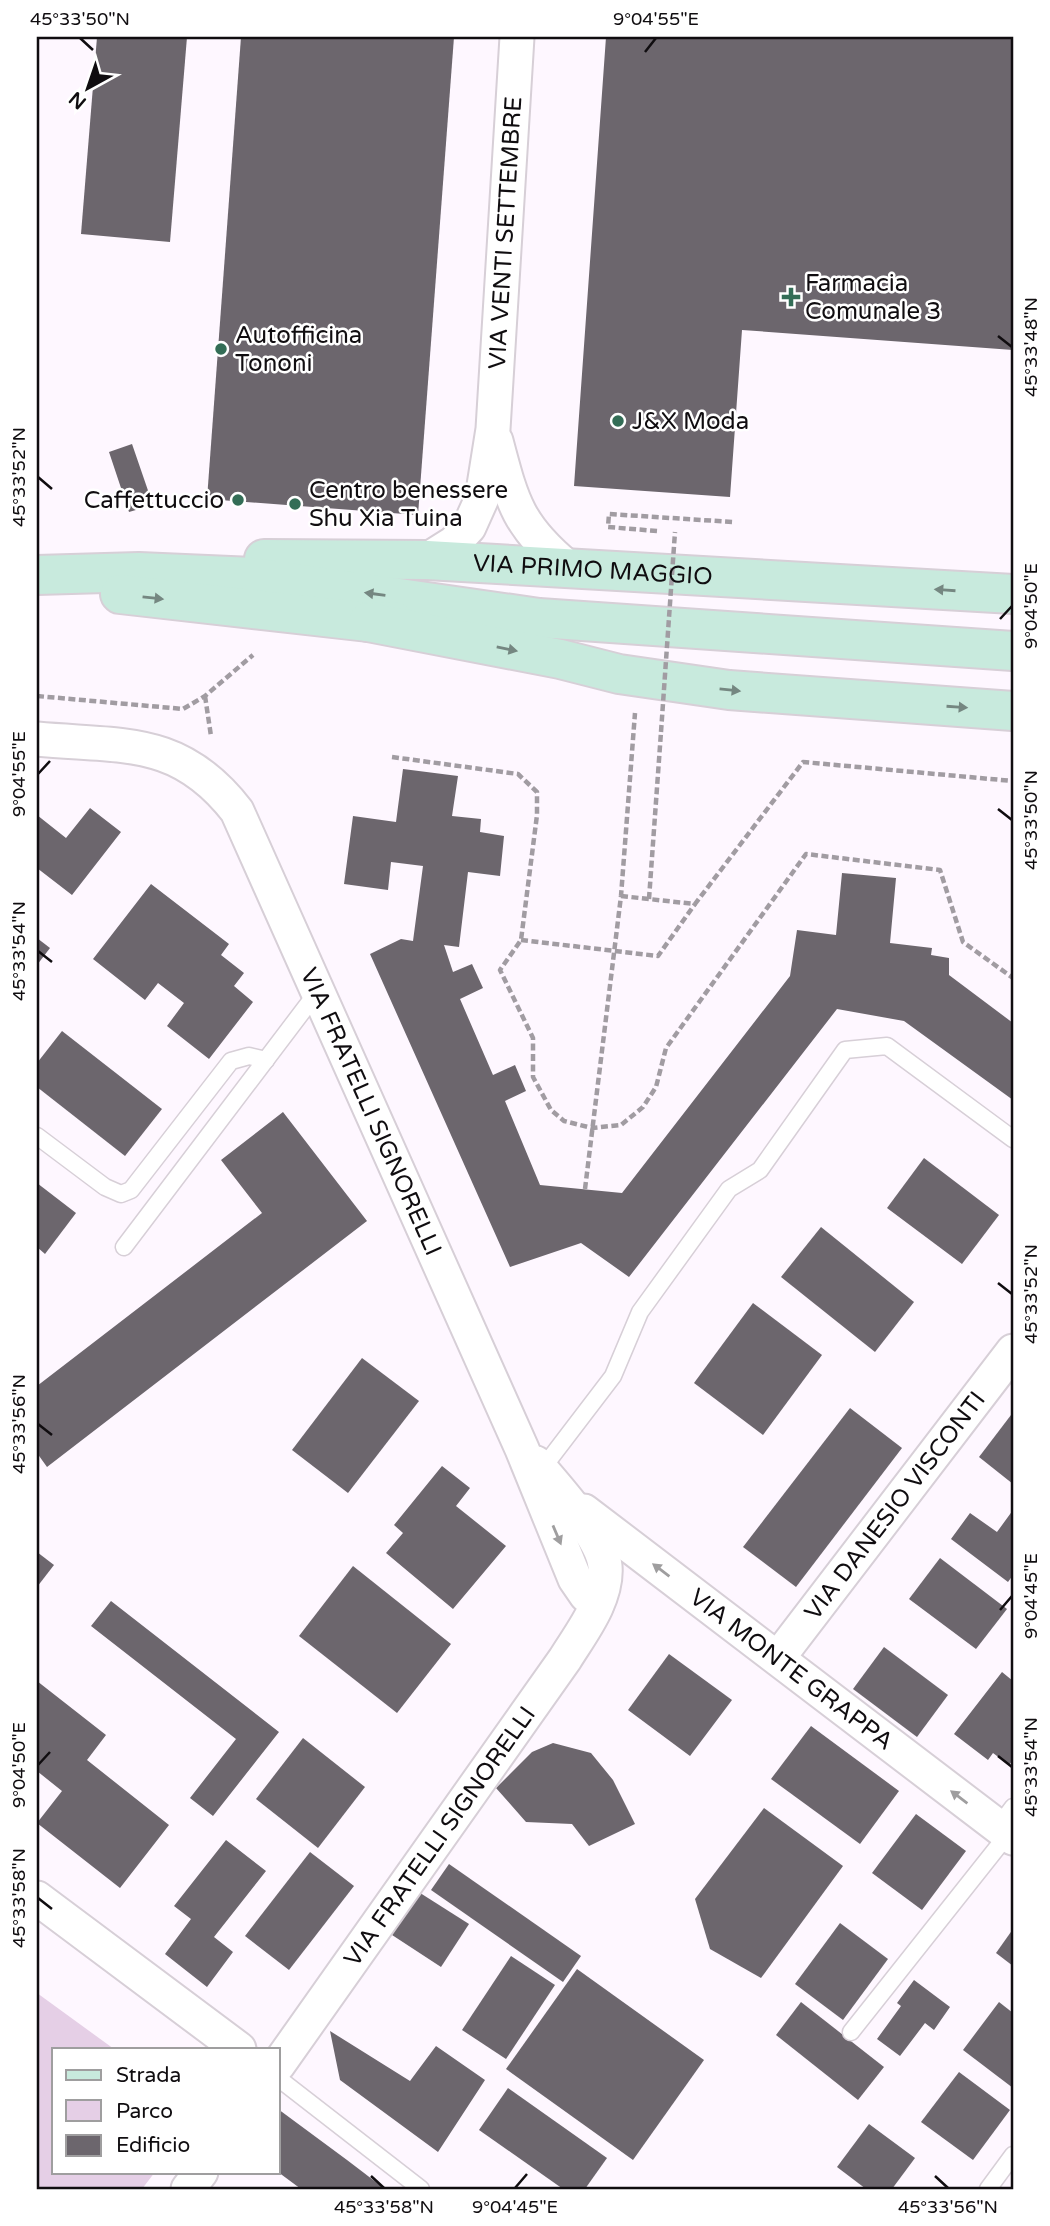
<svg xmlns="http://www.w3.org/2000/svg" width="1050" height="2226" viewBox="0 0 1050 2226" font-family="'Varela Round',sans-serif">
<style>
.green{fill:#e5cfe6}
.building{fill:#6c666d}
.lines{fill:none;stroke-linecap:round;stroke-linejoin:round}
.lane-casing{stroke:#d7cfd7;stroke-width:19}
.street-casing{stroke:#d7cfd7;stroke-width:37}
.secondary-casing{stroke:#d7cfd7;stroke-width:42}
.path{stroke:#a19ca2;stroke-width:4.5;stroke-dasharray:7 3.5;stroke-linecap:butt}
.lane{stroke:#fff;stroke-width:16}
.street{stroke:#fff;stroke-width:33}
.secondary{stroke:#c8eadd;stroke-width:38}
.path-bridge{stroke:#a19ca2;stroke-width:4.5;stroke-dasharray:7 3.5;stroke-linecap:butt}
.oneway{fill:#758781}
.oneway2{fill:#9f9e9f}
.ticks{fill:none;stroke:#100d10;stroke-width:2.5}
.poi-dot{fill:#336d56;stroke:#fff;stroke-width:2.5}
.labels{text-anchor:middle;stroke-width:5;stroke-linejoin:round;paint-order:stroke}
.street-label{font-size:24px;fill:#100d10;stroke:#fff}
.poi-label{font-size:24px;fill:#100d10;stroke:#fff;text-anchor:start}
.neatline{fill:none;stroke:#100d10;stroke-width:2.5}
.ticks-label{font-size:18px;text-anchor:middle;fill:#100d10}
</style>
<rect width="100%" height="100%" fill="#fef7ff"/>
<path class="green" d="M37 1993 114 2049H54V2172H155L142 2189H37Z"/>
<g class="building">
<path d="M97 37H187L170 242 81 234Z"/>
<path d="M241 37H454L418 515 207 499Z"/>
<path d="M606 37H1013V350L742 330 730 497 574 486Z"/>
<path d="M132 444 153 505 129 512 109 452Z"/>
<path d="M403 769 458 776 452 816 481 819 480 832 504 836 500 876 468 872 459 947 444 945 453 972 472 964 483 988 460 999 493 1075 515 1065 526 1091 505 1101 540 1185 622 1193 790 976 797 930 836 935 842 873 896 878 890 943 932 948 931 955 949 958V975L1013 1023V1100L904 1021 837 1009 629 1277 581 1243 510 1267 370 954 401 939 413 941 423 866 391 862 388 890 344 884 353 816 396 822Z"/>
<path d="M90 808 121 832 72 895 37 868V815L66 838Z"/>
<path d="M151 884 229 944 221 955 244 973 234 986 253 1002 209 1059 167 1026 184 1003 158 983 145 1000 93 959Z"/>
<path d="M37 938 50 948 37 965Z"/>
<path d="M62 1031 162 1109 125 1156 37 1087V1063Z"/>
<path d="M283 1112 367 1221 47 1467 37 1453V1386L262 1213 221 1160Z"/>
<path d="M924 1158 999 1215 962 1264 887 1208Z"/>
<path d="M37 1183 76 1213 45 1254 37 1247Z"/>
<path d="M821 1227 914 1302 875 1352 781 1277Z"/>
<path d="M753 1303 822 1355 763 1435 694 1383Z"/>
<path d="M362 1358 419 1401 348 1493 292 1450Z"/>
<path d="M850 1408 902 1448 796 1587 743 1547Z"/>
<path d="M1011 1415 1013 1417V1484L979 1457Z"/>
<path d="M442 1466 470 1488 456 1506 506 1546 453 1609 386 1553 403 1533 394 1525Z"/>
<path d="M1013 1510V1575L1008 1582 951 1539 970 1513 997 1532Z"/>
<path d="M37 1552 54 1565 37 1587Z"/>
<path d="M940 1558 1007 1609 976 1649 909 1599Z"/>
<path d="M353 1566 451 1644 397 1713 299 1636Z"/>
<path d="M111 1601 279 1732 213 1816 190 1798 236 1739 91 1626Z"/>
<path d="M884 1647 948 1695 917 1737 853 1689Z"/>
<path d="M669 1654 732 1700 690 1756 628 1710Z"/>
<path d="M1002 1672 1013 1681V1760L1009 1765 993 1753 988 1760 954 1734Z"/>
<path d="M37 1681 106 1735 87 1760 169 1825 120 1888 37 1823 62 1791 37 1771Z"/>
<path d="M811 1726 899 1791 860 1844 771 1779Z"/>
<path d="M303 1738 365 1787 318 1848 256 1799Z"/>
<path d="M553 1743 591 1753 613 1780 635 1824 589 1846 572 1824 526 1822 496 1788 532 1752Z"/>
<path d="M764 1808 843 1866 761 1978 710 1949 695 1899Z"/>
<path d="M916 1814 966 1851 922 1910 872 1873Z"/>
<path d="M226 1840 266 1871 214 1937 233 1952 207 1987 165 1954 191 1919 174 1906Z"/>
<path d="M310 1852 354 1886 289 1970 245 1936Z"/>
<path d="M449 1864 581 1956 563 1982 431 1890Z"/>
<path d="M417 1891 469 1924 441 1967 389 1933Z"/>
<path d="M840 1923 888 1959 843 2020 795 1984Z"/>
<path d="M1013 1929V1966L996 1953Z"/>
<path d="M511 1956 555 1985 506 2059 462 2030Z"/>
<path d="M577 1969 704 2060 633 2160 506 2069Z"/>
<path d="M914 1980 950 2007 934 2030 925 2023 900 2056 877 2039 901 2006 897 2003Z"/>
<path d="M801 2002 884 2067 858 2100 776 2035Z"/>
<path d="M999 2002 1013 2013V2088L963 2050Z"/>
<path d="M330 2031 410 2081 436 2046 485 2080 438 2152 340 2080Z"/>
<path d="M959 2072 1010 2110 973 2160 921 2122Z"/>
<path d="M508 2088 607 2158 585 2189H563L479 2130Z"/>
<path d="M278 2109 347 2160 385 2189H301L278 2172Z"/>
<path d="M869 2124 915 2158 892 2189H866L837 2167Z"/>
</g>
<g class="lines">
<defs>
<g id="lane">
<path d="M37 1136 105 1187 121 1194 131 1190 231 1061 249 1056 266 1060"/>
<path d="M124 1247 318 991"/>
<path d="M539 1473 613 1376 640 1312 729 1189 760 1170 845 1050 887 1046 1013 1139"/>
<path d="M998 1827 1013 1807"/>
<path d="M851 2032 1008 1834"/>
<path d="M278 2078 421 2189"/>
<path d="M988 2189 1013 2155"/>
</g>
<g id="street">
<path d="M496 441C512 501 517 525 566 566"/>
<path id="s1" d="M427 560 454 543 469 527 482 498 493 429 517 37"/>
<path id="s2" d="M37 739C122 747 179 736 237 811L522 1449 575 1579 586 1595 597 1604"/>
<path id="s3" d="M584 1511 1013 1838"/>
<path id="s4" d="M778 1658 1013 1351"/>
<path d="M37 1898 239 2049"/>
<path id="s5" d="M278 2065 565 1659C581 1633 608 1599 605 1566 602 1536 555 1486 536 1463"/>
<path d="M188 2189 201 2172"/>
</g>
<g id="secondary">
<path id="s6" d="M264 559 427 560 1013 594"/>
<path d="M37 575 139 572 253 577 539 618 1013 651"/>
<path d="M120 594 368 622 394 621"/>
<path d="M368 622 560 659 619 674 729 690 1013 711"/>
</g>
</defs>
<use href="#lane" class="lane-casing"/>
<use href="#street" class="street-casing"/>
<use href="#secondary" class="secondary-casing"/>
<g class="path">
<path d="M657 531 608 527 609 514 733 522"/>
<path d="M37 696 183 709 205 696 253 655"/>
<path d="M205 696 211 736"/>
<path d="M392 757 518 774 537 792V815L521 940 500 970 533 1038V1077L551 1110 564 1121 592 1128 621 1125 643 1107 656 1087 666 1048 806 854 940 870 963 942 1013 978"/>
<path d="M621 896 695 904 803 762 1013 781"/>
<path d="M649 899 661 732"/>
<path d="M521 940 658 956 695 904"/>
<path d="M585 1189 621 896 635 713"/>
</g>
<use href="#lane" class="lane"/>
<use href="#street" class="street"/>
<use href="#secondary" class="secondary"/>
<path class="path-bridge" d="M661 732 675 532"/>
</g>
<defs><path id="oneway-solid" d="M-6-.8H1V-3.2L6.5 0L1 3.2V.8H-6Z" transform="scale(1.75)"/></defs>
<g class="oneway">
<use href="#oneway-solid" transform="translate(945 590) rotate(-176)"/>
<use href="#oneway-solid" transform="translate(375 594) rotate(-172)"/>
<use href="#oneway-solid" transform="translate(153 598) rotate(6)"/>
<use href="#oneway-solid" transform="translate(507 649) rotate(11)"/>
<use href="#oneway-solid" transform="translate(730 690) rotate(6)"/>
<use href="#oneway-solid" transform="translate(957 707) rotate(4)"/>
</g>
<g class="oneway2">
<use href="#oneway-solid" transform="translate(557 1535) rotate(67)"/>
<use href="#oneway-solid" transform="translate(661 1570) rotate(-143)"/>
<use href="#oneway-solid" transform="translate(959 1797) rotate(-143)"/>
</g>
<path class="ticks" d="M80 38 93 50M645 52 656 38M998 336 1012 347M38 477 52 489M1000 619 1012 606M38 774 50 761M998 809 1012 820M38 951 52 962M998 1283 1012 1294M38 1424 52 1435M1000 1610 1012 1596M998 1756 1012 1767M38 1765 50 1752M38 1898 52 1909M371 2176 384 2188M935 2176 948 2188M515 2188 527 2174"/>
<g class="poi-dot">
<path d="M787.5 286.5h7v7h7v7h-7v7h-7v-7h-7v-7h7z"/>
<circle cx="221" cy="349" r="7"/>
<circle cx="618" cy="421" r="7"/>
<circle cx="238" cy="500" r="7"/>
<circle cx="295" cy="504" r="7"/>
</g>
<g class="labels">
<g class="street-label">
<text dy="8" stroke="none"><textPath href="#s1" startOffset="352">VIA VENTI SETTEMBRE</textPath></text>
<text dy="8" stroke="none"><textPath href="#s6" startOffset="329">VIA PRIMO MAGGIO</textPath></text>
<text dy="8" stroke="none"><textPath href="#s2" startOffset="551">VIA FRATELLI SIGNORELLI</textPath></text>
<text dy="8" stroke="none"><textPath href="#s4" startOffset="192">VIA DANESIO VISCONTI</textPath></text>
<text dy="8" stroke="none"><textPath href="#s3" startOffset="261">VIA MONTE GRAPPA</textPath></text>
<text dy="8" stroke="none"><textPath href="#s5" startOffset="280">VIA FRATELLI SIGNORELLI</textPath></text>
</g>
<g class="poi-label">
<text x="805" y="291">Farmacia<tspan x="805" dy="28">Comunale 3</tspan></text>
<text x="235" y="343">Autofficina<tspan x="235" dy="28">Tononi</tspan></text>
<text x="632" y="429">J&amp;X Moda</text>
<text x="309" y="498">Centro benessere<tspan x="309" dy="28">Shu Xia Tuina</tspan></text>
<text x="224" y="508" text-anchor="end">Caffettuccio</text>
</g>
</g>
<rect width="1050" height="2226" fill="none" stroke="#ffffff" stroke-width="77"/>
<rect x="52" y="2048" width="228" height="126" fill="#ffffff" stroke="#9f9e9f" stroke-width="2"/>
<rect x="66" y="2070" width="35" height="10" fill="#c8eadd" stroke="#9f9e9f" stroke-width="2"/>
<text x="116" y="2082" font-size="21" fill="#100d10">Strada</text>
<rect x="66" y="2100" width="35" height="21" fill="#e5cfe6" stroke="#9f9e9f" stroke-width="2"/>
<text x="116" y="2118" font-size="21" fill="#100d10">Parco</text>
<rect x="66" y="2135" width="35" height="21" fill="#6c666d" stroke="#9f9e9f" stroke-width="2"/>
<text x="116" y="2152" font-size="21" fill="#100d10">Edificio</text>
<g transform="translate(88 88) rotate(220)" stroke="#ffffff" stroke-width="5" paint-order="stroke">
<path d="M0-5L12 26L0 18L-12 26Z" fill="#100d10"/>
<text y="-10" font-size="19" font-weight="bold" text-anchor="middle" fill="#100d10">N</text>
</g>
<rect x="38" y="38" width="974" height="2150" class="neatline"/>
<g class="ticks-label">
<text x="80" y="25">45°33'50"N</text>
<text x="656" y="25">9°04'55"E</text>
<text transform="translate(1031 347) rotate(-90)" y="6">45°33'48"N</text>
<text transform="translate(19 477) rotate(-90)" y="6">45°33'52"N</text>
<text transform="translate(1031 606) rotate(-90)" y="6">9°04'50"E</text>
<text transform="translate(19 774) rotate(-90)" y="6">9°04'55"E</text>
<text transform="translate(1031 820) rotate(-90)" y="6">45°33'50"N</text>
<text transform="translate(19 951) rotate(-90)" y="6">45°33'54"N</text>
<text transform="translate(1031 1294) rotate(-90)" y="6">45°33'52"N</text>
<text transform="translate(19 1424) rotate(-90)" y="6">45°33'56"N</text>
<text transform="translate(1031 1596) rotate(-90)" y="6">9°04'45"E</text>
<text transform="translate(19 1765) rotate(-90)" y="6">9°04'50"E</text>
<text transform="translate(1031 1767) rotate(-90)" y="6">45°33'54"N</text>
<text transform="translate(19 1898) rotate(-90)" y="6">45°33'58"N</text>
<text x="384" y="2213">45°33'58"N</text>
<text x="515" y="2213">9°04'45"E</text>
<text x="948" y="2213">45°33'56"N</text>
</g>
</svg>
